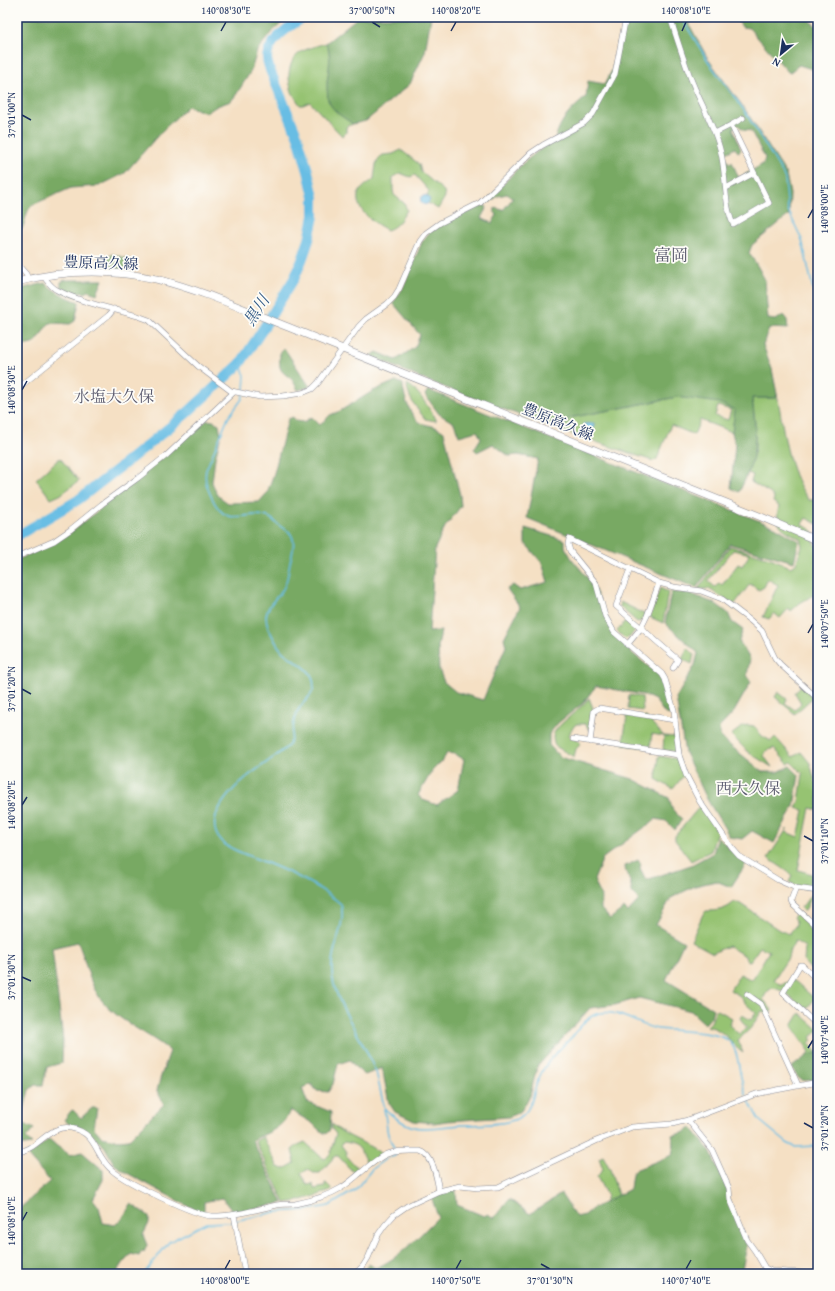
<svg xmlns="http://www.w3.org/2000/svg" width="835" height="1291" viewBox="0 0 835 1291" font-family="'Gentium Book Plus','Noto Serif JP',serif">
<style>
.green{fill:#96c372;stroke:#587968;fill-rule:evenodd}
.forest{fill:#78a964;stroke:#4a6c61;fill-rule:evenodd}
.water{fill:#67bde4;stroke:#4176a1}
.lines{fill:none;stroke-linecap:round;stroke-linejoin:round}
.stream{stroke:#67bde4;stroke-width:1.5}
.river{stroke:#67bde4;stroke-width:10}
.minor-casing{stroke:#888891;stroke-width:6}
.secondary-casing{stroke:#888891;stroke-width:8}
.minor{stroke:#fff;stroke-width:5}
.secondary{stroke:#fff;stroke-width:7}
.ticks{fill:none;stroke:#1b2f5e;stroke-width:1.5}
.labels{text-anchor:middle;stroke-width:3.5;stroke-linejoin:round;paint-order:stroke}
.street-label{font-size:15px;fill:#1b2f5e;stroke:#fdfcf7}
.water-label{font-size:16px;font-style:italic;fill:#325a86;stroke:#fdfcf7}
.neighbourhood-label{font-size:16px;fill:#5c5c70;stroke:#fdfcf7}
.quarter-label{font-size:17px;fill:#5c5c70;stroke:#fdfcf7}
.neatline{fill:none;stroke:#1b2f5e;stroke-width:1.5}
.ticks-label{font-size:10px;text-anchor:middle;fill:#1b2f5e}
</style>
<rect width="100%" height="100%" fill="#fdfcf7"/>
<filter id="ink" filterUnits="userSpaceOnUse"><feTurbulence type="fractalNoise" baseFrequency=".025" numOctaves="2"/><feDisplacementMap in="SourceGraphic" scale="8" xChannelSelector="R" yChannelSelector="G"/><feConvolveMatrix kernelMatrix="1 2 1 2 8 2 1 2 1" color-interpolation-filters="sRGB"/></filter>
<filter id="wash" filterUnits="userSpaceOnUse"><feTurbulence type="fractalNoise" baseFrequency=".012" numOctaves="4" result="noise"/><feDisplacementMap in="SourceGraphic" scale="16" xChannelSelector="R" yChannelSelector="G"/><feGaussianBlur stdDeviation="0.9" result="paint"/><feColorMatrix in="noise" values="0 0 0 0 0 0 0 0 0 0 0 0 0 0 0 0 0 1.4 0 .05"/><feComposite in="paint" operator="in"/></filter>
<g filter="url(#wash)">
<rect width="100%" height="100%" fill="#f5e0c4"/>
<g class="green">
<path d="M326 43 329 49 330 64 327 81 337 112 353 124 346 127V133L342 136 310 102 303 105H300C297 100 292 94 291 88 286 74 290 56 305 50 312 47 319 45 326 43Z"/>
<path d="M401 150 419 164 421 172 444 191 445 197 438 209 428 203 430 200 427 195 429 191 415 175 410 177 400 173 393 177V190L394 195 404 203 407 210C402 218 397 227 387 230 376 224 355 211 358 195 360 188 369 183 374 179L376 164 379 158 383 155 393 154Z"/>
<path d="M407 384C418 389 429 409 436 419V421L425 419C417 408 407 398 407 384Z"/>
<path d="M777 394C784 429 786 470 809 500H818V523L817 524 806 518 802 524 813 531 815 545 818 546 817 593 800 603 791 611 789 608 780 618 774 613 769 619 763 617 778 585 768 579 764 587 759 590 750 584 734 605 709 589H698L730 546 773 559 790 567 796 564 802 546 800 539C783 528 774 528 779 506L773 502 774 498 771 494 751 482 753 475 748 473 755 449V423L752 398H775ZM733 550 750 554 742 566 738 564 722 585 719 583 715 587 708 581Z"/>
<path d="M677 397 719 402 735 410 732 432 700 420 694 435 671 425 657 459 653 461 560 430 559 426 566 425 569 418ZM718 406 731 410 728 420 715 416Z"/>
<path d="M60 458 79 481 60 495 51 499 36 479Z"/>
<path d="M660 588 668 592 663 623 650 617Z"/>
<path d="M620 602 645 614 642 621 637 622 620 607Z"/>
<path d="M626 620 635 627V630L630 637 625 639 617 631Z"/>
<path d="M688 648 694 654 692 664 682 659Z"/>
<path d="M801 685 813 697 795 714 775 697 778 692 787 699 785 703 795 710 801 703 795 693Z"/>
<path d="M629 695 642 697 643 711 628 709Z"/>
<path d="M589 698 593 708 589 731 586 724H576L571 730 569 736 580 742 579 746 576 749 574 757 555 746C554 742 552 737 554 733 558 724 581 709 589 698Z"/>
<path d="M627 715 646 717 664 736 675 737 677 752 663 750 664 736 652 734 650 748 623 745Z"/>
<path d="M748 725 754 726 762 736 771 741 775 737 793 757 801 752 810 763 815 781 818 784V810L810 808 798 870 812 874 808 889 797 886 789 882 792 876C789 871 774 863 768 858L787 829 786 832 798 837 804 810 796 808 799 801 803 774 791 762 788 764 774 748 766 751 764 756 772 767 749 753 731 735 743 726Z"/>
<path d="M659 756 678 759 684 775 673 789 656 779Z"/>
<path d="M700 806 717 831 711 851 691 861 675 840V836Z"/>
<path d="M812 893H814L804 912 800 907H802Z"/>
<path d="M734 902 739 903 779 930 789 934 796 925V921L793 918 797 912 818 932V977L804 962 805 947 795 941 790 950 788 958 774 979 779 984H783L792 980 796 982 815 999 805 1010C795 1002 785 989 772 988L767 992 763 999 772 1010 768 1013 762 1011 750 1029 738 1040 743 1053C729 1043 726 1030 707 1026L711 1022 716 1009 732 1018 729 1025 739 1034 747 1028 740 1018 742 1015 751 1020 756 1013 745 1003 740 996 730 990 740 974 752 980 769 951 760 947 750 961 746 960 745 956 728 946 713 953 691 941 703 914 706 911C717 911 726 910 734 902Z"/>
<path d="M815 908 818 909 817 923 810 916Z"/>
<path d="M800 1013 818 1029V1031L810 1038 812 1040 809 1043 816 1052 818 1051V1053L808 1055 810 1052 792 1026Z"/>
<path d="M332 1124C347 1138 367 1142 383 1155L368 1164C358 1151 364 1145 344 1142L341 1145 347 1153 346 1155 359 1170 355 1174 338 1156H335L320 1173H313L309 1169 301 1173 307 1185 313 1184 314 1189 325 1187V1183H326L331 1188V1191L299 1201 285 1203 255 1141 263 1137 278 1167 284 1169 295 1163 292 1150 298 1145 305 1142 321 1157 325 1159 330 1154 336 1134 332 1129Z"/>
<path d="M603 1156 610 1169 618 1195 604 1203 607 1196 597 1177 603 1169 599 1158Z"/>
</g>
<g class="forest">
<path d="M17 17H288L270 34 257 51 251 71 236 95 231 101 217 106 206 113 188 106 161 132 125 173 99 186 71 188 32 205C26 211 26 220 22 229L17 230Z"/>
<path d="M358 17H431L425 52 410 84 366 121 353 124C344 118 332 111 328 100 327 97 328 93 327 90 326 74 334 59 326 43Z"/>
<path d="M628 17H685L708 59 744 108 786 174 790 194 789 215 752 245 749 253 758 267 765 280 768 319 776 320 783 315 787 320 788 329 769 328 766 339 763 345 772 369 777 394 776 398H752C757 437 758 456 739 492L731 488 735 445 732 432 735 410 719 403 677 397 569 418 566 425 559 426 560 430 425 380 371 356 377 352 396 360 415 347 420 335 393 303 403 288 422 242 428 234 441 224 485 205 487 207 481 218 492 223 497 215 494 211 495 208 503 210 513 198 507 194 498 196 490 202 488 200 521 165 538 151 555 140C559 120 572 109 586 97L588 81 605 84 613 68 619 39ZM738 125 744 130 751 131 765 158 763 164 739 178 732 162 729 164 724 154 735 148 738 152 741 150 733 128Z"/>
<path d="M735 17H804L818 27V71L799 65 789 73 749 28 742 27Z"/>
<path d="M112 254 132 260 131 268 128 270 96 268 99 258H107Z"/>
<path d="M65 280H103L97 294 88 291 86 293 80 291 78 297 61 291V282Z"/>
<path d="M45 283C55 292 66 297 79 302L75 321 70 324 50 323C41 330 40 345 27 345 23 346 20 344 17 344V315L20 311 17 302V290Z"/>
<path d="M284 348 310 387 298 390C296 387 295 384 293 381 289 376 281 373 280 367 279 362 280 358 280 353Z"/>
<path d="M396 381 403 384C403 395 411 419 421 423 432 427 433 424 444 432L460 495 461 506 445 527 435 548 429 632 441 631 438 646 439 669 444 682 456 692 483 700 506 646 504 638 520 607 507 589 513 585 520 590 548 582 542 563 525 543V528L565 540V547L572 559 592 583 614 635 632 653 659 675 671 715 665 714 655 700 644 695 596 686 583 703 558 723 549 734V745L560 757 633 779 669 798 673 810 682 819 675 830 666 821 656 819 603 858 594 880 601 896V909L610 919 624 908 628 912 639 900 631 892C633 881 625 876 625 866L638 860 641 864 640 868 646 880 691 865 713 853 718 837 746 864 731 887 716 881 695 886 671 898 656 925 684 942 666 980 713 1009 711 1017 705 1024 691 1011 639 998 615 1005 590 1008 537 1067 530 1096 521 1111 509 1117 447 1121 434 1123 414 1121 395 1112 389 1103 382 1068 365 1075 356 1068 350 1060 338 1064 333 1084 328 1092 317 1091 311 1084 302 1088 307 1102 331 1112 330 1130 326 1134 319 1130 312 1123 290 1110C283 1129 269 1132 252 1140L283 1203 233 1212 222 1198 204 1202V1213L184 1204 127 1173 114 1164 105 1147 93 1136 82 1129 69 1124 64 1120 71 1111 73 1110 81 1118 92 1108H97L94 1128 102 1137 117 1140 129 1139 164 1104 157 1091 160 1079 170 1051C145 1030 109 1019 94 988 87 974 84 956 78 942L52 948 63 1040 62 1063 47 1067 43 1085H35L29 1090 21 1122 34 1129 26 1138 32 1144 17 1146V560L52 544 72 532 207 420 213 421 219 424 221 435 215 458 212 482 217 495 228 503 259 502 267 493 274 473 288 419 293 417 296 421 304 422 312 417 320 425 330 415 340 411 373 391ZM447 753 454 754 464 759 458 790 437 805 423 800 418 795 432 771 443 760Z"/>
<path d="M428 390 775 527 799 541 794 562 730 544 696 588 527 518 538 459 518 455 509 456 493 444 477 452 474 449 481 438 477 431 459 436 454 423 439 414 425 395Z"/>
<path d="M671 592 689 593 716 604 728 613 732 622 743 630 739 641 750 659 747 675 751 682 734 712 719 728 721 738 763 772H778L790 766 799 775 794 806 774 843 752 831 742 839 730 837 708 801 685 753 676 698 695 665 698 653 665 623Z"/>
<path d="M818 1053V1079C801 1082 799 1082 792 1067L808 1055Z"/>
<path d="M691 1127 710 1151 727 1189 728 1199 747 1246 741 1274H359L369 1264 375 1268C398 1260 421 1234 438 1217L432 1199C440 1194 447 1192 456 1191L457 1205 484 1216 488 1214 494 1218 509 1199 530 1214 561 1194 576 1217 585 1215 592 1209 630 1189 632 1174 635 1170 672 1155 674 1144 672 1135 683 1133Z"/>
<path d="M49 1139 57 1146 70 1155 82 1152 103 1170V1180L93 1199 99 1207 103 1223 115 1225 124 1216 131 1204 149 1216V1223L143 1235 147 1245 144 1252 142 1251 139 1256 131 1254 124 1262 116 1274H17V1211L50 1181 28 1156Z"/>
</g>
<g class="water">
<circle cx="425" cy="200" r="4.5"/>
<path d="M594 423V429L584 430 583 424Z"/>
</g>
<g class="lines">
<g class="stream">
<path d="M684 17V22L710 64 744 110 782 172 785 179 788 210 802 240 818 311"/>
<path d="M240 364 245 375 244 392 242 399 228 418 206 470C204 480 207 487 211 496 228 533 244 508 268 517 273 519 276 523 280 526 283 529 288 530 290 533 298 543 290 558 289 568 288 576 287 582 283 589 278 597 266 606 266 617 266 626 277 646 283 652 295 662 318 670 313 690 311 697 304 701 300 707 292 720 294 732 289 745 271 762 248 772 232 791 221 803 207 823 220 840 228 850 259 859 272 865 296 875 321 887 341 904 346 925 333 944 332 964 330 992 349 1018 361 1041 367 1051 371 1062 376 1072 378 1079 383 1106 386 1110 392 1116 405 1125 414 1127 425 1130 448 1126 460 1125 477 1124 497 1126 514 1120 518 1119 521 1117 524 1114 534 1104 533 1090 539 1078 546 1061 560 1049 573 1036 578 1029 584 1021 592 1016 613 1004 637 1026 658 1029 674 1031 718 1031 729 1041 739 1051 738 1068 742 1081 743 1086 745 1091 746 1095"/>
<path d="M748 1099 759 1120 787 1143 795 1147 818 1146"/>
<path d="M144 1274 169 1242 206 1223 230 1222 275 1212 307 1210 329 1206 355 1190 373 1168 387 1158 395 1156C396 1148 390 1142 388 1134 386 1126 386 1117 384 1109"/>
</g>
<path class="river" d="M17 536 78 500 123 465 187 413 240 364 261 332 295 277 302 260 309 240 314 216V197L308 171 298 137 270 70C269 66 267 62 267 58 268 40 291 25 305 17"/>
</g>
</g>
<g filter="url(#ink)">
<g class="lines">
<defs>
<g id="minor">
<path d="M670 17C677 39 684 62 693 84 702 106 714 126 720 149 727 174 723 201 733 224L769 203 731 125 715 133"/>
<path d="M731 125 743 118"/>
<path d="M726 188 754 173"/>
<path d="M17 264 26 274 28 279"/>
<path d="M44 277C48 282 51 287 57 290 79 302 114 309 138 316L149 320 198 366 231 391 236 392 260 397 283 396 302 393 312 389 318 383 359 326 366 319 387 304 394 297 399 289 420 241 426 233 440 223 480 203 531 153 543 145 584 123 593 114 615 74 626 17"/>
<path d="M17 389 88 332 109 315 114 309"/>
<path d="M17 557 54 541 70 530 102 504 138 478 167 455 234 392"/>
<path d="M630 569 616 606 678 660 673 668"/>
<path d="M627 645 641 628 647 616 659 583"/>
<path d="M818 699 780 664 775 658 762 631 751 621 722 599 701 591 674 587 659 583 569 539 568 544 570 551 596 583 605 616 614 632 662 674 665 679 674 710 679 755 686 775 700 802 732 848 739 856 778 880 796 888 818 891"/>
<path d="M573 739 679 755"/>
<path d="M590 742 594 711 599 708 675 720"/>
<path d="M796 888 791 901 792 904 818 928"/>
<path d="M818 981 802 965H800L783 993 818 1026"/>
<path d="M747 994 761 1004 798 1085"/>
<path d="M688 1120 712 1150 729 1188 730 1199 747 1240 755 1251 765 1268 771 1271 818 1274"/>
<path d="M17 1152C38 1151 48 1124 71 1128 98 1133 94 1156 113 1171 126 1182 195 1216 212 1216 234 1216 255 1210 277 1205 283 1204 289 1204 295 1204 310 1201 328 1196 341 1188 355 1180 376 1156 390 1153 399 1150 410 1151 420 1151 433 1154 437 1179 439 1191"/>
<path d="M234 1215 245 1274"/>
<path d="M339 1274 346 1272 356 1273"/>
<path d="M355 1274 363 1266 368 1258 378 1235 385 1225 394 1215 407 1206 439 1191 460 1186 478 1188 498 1187 596 1141 632 1127 672 1124 688 1120 756 1094 818 1082"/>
</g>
<path id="secondary" d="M17 282C62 270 110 269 156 279 201 290 245 310 288 327L759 516 818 541"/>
</defs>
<use href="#minor" class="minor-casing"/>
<use href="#secondary" class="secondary-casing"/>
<use href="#minor" class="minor"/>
<use href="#secondary" class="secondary"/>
</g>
</g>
<path class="ticks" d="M372 22 380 27M221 31 226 22M451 31 456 22M682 31 686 22M22 115 31 120M808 218 813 209M22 390 27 381M808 633 813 624M22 689 31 694M22 805 27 797M804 836 813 841M22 977 31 981M808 1048 813 1040M804 1123 813 1128M22 1221 27 1212M541 1264 550 1269M225 1269 230 1260M456 1269 461 1260M686 1269 691 1260"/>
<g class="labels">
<g class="street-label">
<text transform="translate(101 263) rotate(2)" y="5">豊原高久線</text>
<text transform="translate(558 422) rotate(22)" y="5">豊原高久線</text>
</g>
<g class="water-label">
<text transform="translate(256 310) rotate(-57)" y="6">黒川</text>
</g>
<g class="neighbourhood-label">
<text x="114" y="402">水塩大久保</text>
<text x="748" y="794">西大久保</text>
</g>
<g class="quarter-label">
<text x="671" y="261">富岡</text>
</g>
</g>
<rect width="835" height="1291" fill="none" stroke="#fdfcf7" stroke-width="44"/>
<g transform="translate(781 54) rotate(209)" stroke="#fdfcf7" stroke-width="3" paint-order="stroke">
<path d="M0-3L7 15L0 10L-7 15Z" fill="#1b2f5e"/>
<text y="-6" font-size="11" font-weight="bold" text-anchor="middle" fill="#1b2f5e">N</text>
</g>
<rect x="22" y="22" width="791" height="1247" class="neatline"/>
<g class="ticks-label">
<text x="226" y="14">140°08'30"E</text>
<text x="372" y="14">37°00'50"N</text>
<text x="456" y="14">140°08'20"E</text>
<text x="686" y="14">140°08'10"E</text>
<text transform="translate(11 115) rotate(-90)" y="4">37°01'00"N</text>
<text transform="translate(824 209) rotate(-90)" y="4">140°08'00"E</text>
<text transform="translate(11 390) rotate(-90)" y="4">140°08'30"E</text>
<text transform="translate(824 624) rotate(-90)" y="4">140°07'50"E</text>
<text transform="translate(11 689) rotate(-90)" y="4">37°01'20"N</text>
<text transform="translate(11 805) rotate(-90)" y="4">140°08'20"E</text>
<text transform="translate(824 841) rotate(-90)" y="4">37°01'10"N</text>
<text transform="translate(11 977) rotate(-90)" y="4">37°01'30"N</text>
<text transform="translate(824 1040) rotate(-90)" y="4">140°07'40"E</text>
<text transform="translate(824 1128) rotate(-90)" y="4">37°01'20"N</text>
<text transform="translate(11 1221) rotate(-90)" y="4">140°08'10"E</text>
<text x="225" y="1284">140°08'00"E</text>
<text x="456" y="1284">140°07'50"E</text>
<text x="550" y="1284">37°01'30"N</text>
<text x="686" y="1284">140°07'40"E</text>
</g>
</svg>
